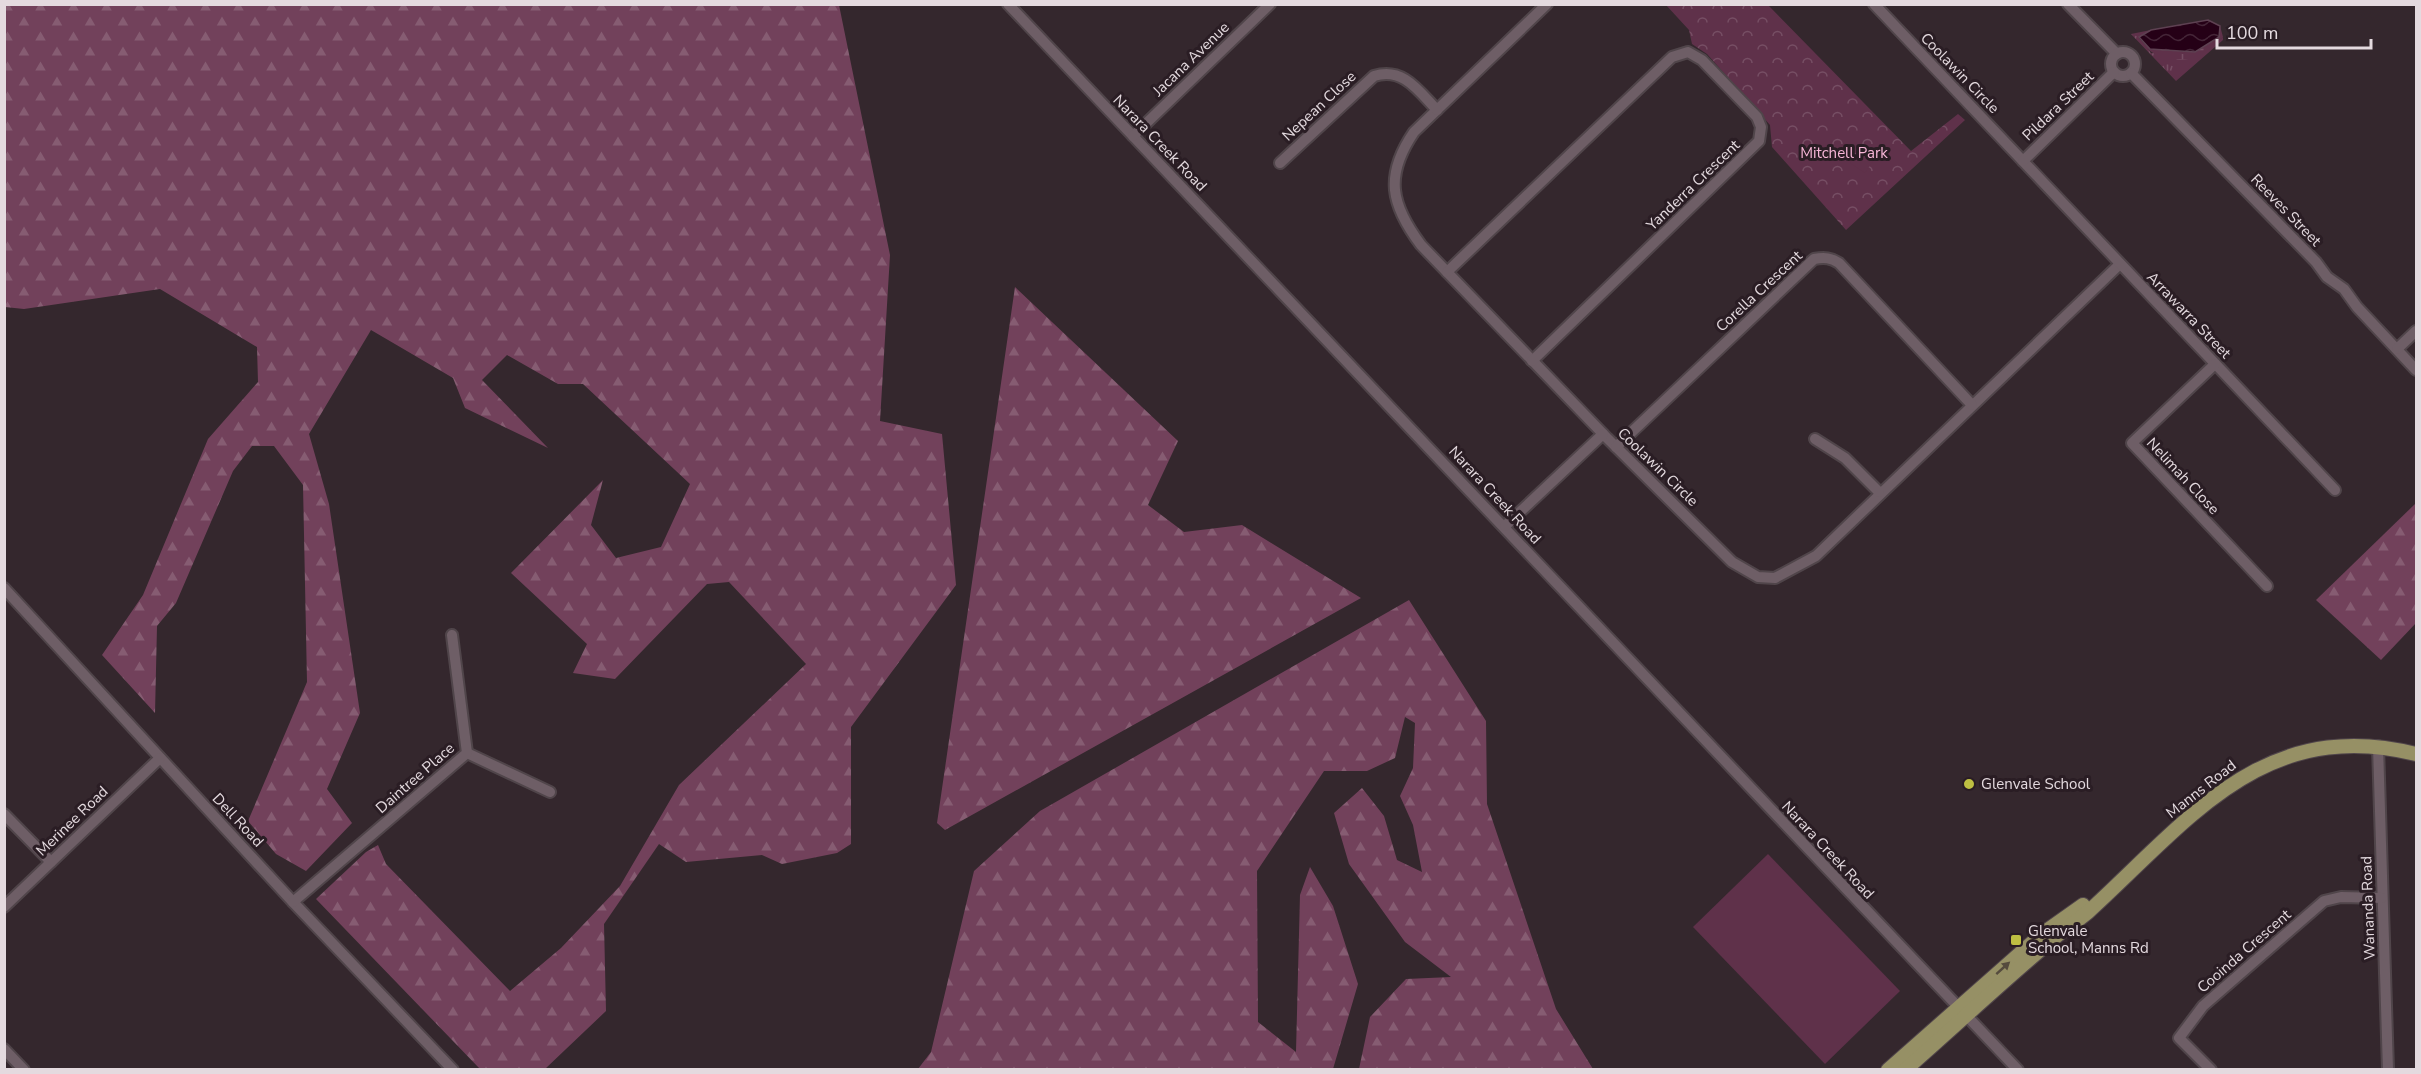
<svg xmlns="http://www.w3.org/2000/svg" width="2421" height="1074" viewBox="0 0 2421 1074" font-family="'Nunito Sans',sans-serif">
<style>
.grass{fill:url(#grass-tufts)}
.forest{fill:url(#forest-firs)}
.wetland{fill:url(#wetland-marsh)}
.park{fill:url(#park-crowns)}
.pitch{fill:#5f314a}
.water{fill:url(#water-waves);stroke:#5e4152;stroke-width:1.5}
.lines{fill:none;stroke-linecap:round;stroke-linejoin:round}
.minor-casing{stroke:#50454a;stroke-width:14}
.major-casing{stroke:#50454a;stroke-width:16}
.minor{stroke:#6e5e66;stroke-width:10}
.major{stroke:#969065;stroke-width:14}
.oneway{fill:#554b3e}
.poi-dot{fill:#bebf42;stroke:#2a1d24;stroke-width:2}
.labels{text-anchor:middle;stroke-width:6;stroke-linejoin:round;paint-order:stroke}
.street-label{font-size:15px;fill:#e4dadf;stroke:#2a1d24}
.park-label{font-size:15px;fill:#f8b7d8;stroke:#2a1d24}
.poi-label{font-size:15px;fill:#e4dadf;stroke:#2a1d24;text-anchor:start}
</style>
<defs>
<pattern id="grass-tufts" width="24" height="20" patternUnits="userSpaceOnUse" patternTransform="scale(1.5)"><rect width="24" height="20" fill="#5f314a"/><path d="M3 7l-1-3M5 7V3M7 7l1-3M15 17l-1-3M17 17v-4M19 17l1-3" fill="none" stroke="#764e64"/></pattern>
<pattern id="forest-firs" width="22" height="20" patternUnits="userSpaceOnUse" patternTransform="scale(1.5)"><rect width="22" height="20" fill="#72415b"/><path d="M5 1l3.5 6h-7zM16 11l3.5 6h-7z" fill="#865c72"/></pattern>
<pattern id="wetland-marsh" width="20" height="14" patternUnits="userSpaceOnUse" patternTransform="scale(1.5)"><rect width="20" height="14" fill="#5f314a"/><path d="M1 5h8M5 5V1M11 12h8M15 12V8" fill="none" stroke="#764e64"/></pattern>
<pattern id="park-crowns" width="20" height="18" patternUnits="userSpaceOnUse" patternTransform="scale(1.5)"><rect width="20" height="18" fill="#5f314a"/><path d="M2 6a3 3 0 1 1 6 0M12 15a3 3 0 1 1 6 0" fill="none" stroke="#764e64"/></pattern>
<pattern id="water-waves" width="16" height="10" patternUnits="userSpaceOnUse" patternTransform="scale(1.5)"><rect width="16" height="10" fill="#250016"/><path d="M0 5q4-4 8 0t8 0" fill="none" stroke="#442537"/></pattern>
</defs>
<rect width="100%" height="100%" fill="#34272d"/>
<path class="grass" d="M2151 30 2139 38 2151 53 2197 56 2223 37V40L2176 81 2131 34Z"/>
<g class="forest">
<path d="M5 4 839 5 890 255 880 421 942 434 956 585 851 727V844L837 853 782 864 762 855 686 862 659 844 604 924 606 1011 545 1069H480L316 899 366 852 378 845 386 864 510 991 561 948 620 886 679 785 806 664 729 582 707 584 615 679 573 673 587 644 511 573 603 480 591 525 616 558 661 547 690 484 583 384H558L507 355 482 380 548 448 465 408 453 378 371 330 309 434 329 504 360 713 327 789 352 823 306 871 276 854 248 821 307 682 303 485 274 446H252L233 471 176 603 157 626 155 713 102 655 143 595 208 439 258 382 257 347 160 289 24 309 5 307Z"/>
<path d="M1015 287 1178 441 1148 505 1184 532 1242 525 1361 598 945 830 937 823Z"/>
<path d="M2416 503V623L2381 660 2316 600Z"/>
<path d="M1409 600 1486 721 1487 804 1556 1009 1593 1069H1359L1370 1017 1406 979 1451 977 1405 942 1349 864 1334 813 1362 788 1384 816 1397 860 1422 872 1413 825 1400 796 1413 768 1415 723 1405 717 1395 758 1367 771H1324L1257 871 1258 1022 1296 1052 1300 895 1310 867 1333 906 1358 984 1333 1069H918L931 1052 974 871 1040 811Z"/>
</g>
<path class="wetland" d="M2220 26 2223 37C2215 43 2206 53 2196 57 2177 64 2148 57 2138 38L2150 49 2195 52 2219 37Z"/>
<path class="park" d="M1666 5H1768L1911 151 1958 114 1965 120 1846 230 1772 147 1770 125 1707 54 1692 44 1689 30Z"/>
<g class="pitch">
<path d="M1863 145 1877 155 1865 173 1850 163Z"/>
<path d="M1768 854 1900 991 1825 1064 1693 927Z"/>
</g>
<path class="water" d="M2208 20 2220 26 2219 37 2195 52 2150 49 2139 37 2151 30Z"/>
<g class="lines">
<defs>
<g id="minor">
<path d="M1008 4 2018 1070"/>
<path d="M1547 4 1414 132C1384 176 1391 205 1421 245L1607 438 1732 562 1758 577 1775 578 1816 556 2120 264"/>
<path d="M1874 4 2335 490"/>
<path d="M2068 4 2117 54"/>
<circle cx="2123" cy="64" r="12"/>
<path d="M2131 73 2316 262 2327 277 2344 289 2357 307 2416 370"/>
<path d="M1133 136 1270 4"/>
<path d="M2023 161 2114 72"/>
<path d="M1280 163 1374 76C1403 67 1418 90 1437 110"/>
<path d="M1447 272 1672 57 1688 52 1702 60 1757 117 1761 127 1759 141 1532 361"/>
<path d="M2397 349 2416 331"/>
<path d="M2215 364 2132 443 2267 586"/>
<path d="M1815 439 1845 458 1879 492"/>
<path d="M1616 447 1814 259C1825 257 1831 258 1839 263L1972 405"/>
<path d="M1505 526 1603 434"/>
<path d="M4 588 293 902 453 1070"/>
<path d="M2378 746 2388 1070"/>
<path d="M467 753 550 792"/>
<path d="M4 814 51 862"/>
<path d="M293 902 467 753 452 635"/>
<path d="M4 907 160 758"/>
<path d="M4 1049 24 1070"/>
<path d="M2211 1070 2179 1038 2203 1006 2324 901 2341 897 2382 898"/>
</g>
<g id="major">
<path d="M1888 1070 2042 934 2083 905"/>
<path d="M1905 1070C1954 1027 2002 982 2052 940 2063 930 2076 922 2088 912 2189 820 2263 716 2416 754"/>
</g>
</defs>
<use href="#minor" class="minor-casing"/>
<use href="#major" class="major-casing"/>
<use href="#minor" class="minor"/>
<use href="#major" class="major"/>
</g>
<defs><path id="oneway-solid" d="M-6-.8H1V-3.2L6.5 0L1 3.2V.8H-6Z" transform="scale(1.5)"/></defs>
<use class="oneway" href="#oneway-solid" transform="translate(2003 968) rotate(-42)"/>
<g class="poi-dot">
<circle cx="1969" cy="784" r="6"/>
<rect x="2010" y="934" width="12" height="12" rx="3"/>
</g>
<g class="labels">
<g class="street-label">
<text transform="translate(1191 59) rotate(-44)" y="5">Jacana Avenue</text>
<text transform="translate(1960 73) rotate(46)" y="5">Coolawin Circle</text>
<text transform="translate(1319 106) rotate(-43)" y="5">Nepean Close</text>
<text transform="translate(2058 106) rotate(-44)" y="5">Pildara Street</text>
<text transform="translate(1160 143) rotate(46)" y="5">Narara Creek Road</text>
<text transform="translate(1693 185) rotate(-44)" y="5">Yanderra Crescent</text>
<text transform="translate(2286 210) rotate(46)" y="5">Reeves Street</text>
<text transform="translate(1759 291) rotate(-43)" y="5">Corella Crescent</text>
<text transform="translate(2189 315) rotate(46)" y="5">Arrawarra Street</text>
<text transform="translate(1658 467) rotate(44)" y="5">Coolawin Circle</text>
<text transform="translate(2183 476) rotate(47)" y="5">Nelimah Close</text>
<text transform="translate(1495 495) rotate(47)" y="5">Narara Creek Road</text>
<text transform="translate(415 778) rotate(-41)" y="5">Daintree Place</text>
<text transform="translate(2201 789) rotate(-38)" y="5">Manns Road</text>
<text transform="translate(238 820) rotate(47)" y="5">Dell Road</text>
<text transform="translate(72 821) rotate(-44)" y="5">Merinee Road</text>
<text transform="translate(1828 850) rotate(47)" y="5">Narara Creek Road</text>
<text transform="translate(2368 908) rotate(-92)" y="5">Wananda Road</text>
<text transform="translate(2244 951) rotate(-41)" y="5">Cooinda Crescent</text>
</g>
<g class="park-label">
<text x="1844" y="158">Mitchell Park</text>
</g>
<g class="poi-label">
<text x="1981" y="789">Glenvale School</text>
<text x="2028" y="936">Glenvale<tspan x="2028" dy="17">School, Manns Rd</tspan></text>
</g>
</g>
<rect width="2421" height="1074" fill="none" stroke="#e4dadf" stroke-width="12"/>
<path d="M2217 39v9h154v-9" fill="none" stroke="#e4dadf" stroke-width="3"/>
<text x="2226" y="39" font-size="18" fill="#e4dadf" stroke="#2a1d24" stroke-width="4.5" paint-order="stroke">100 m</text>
</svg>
